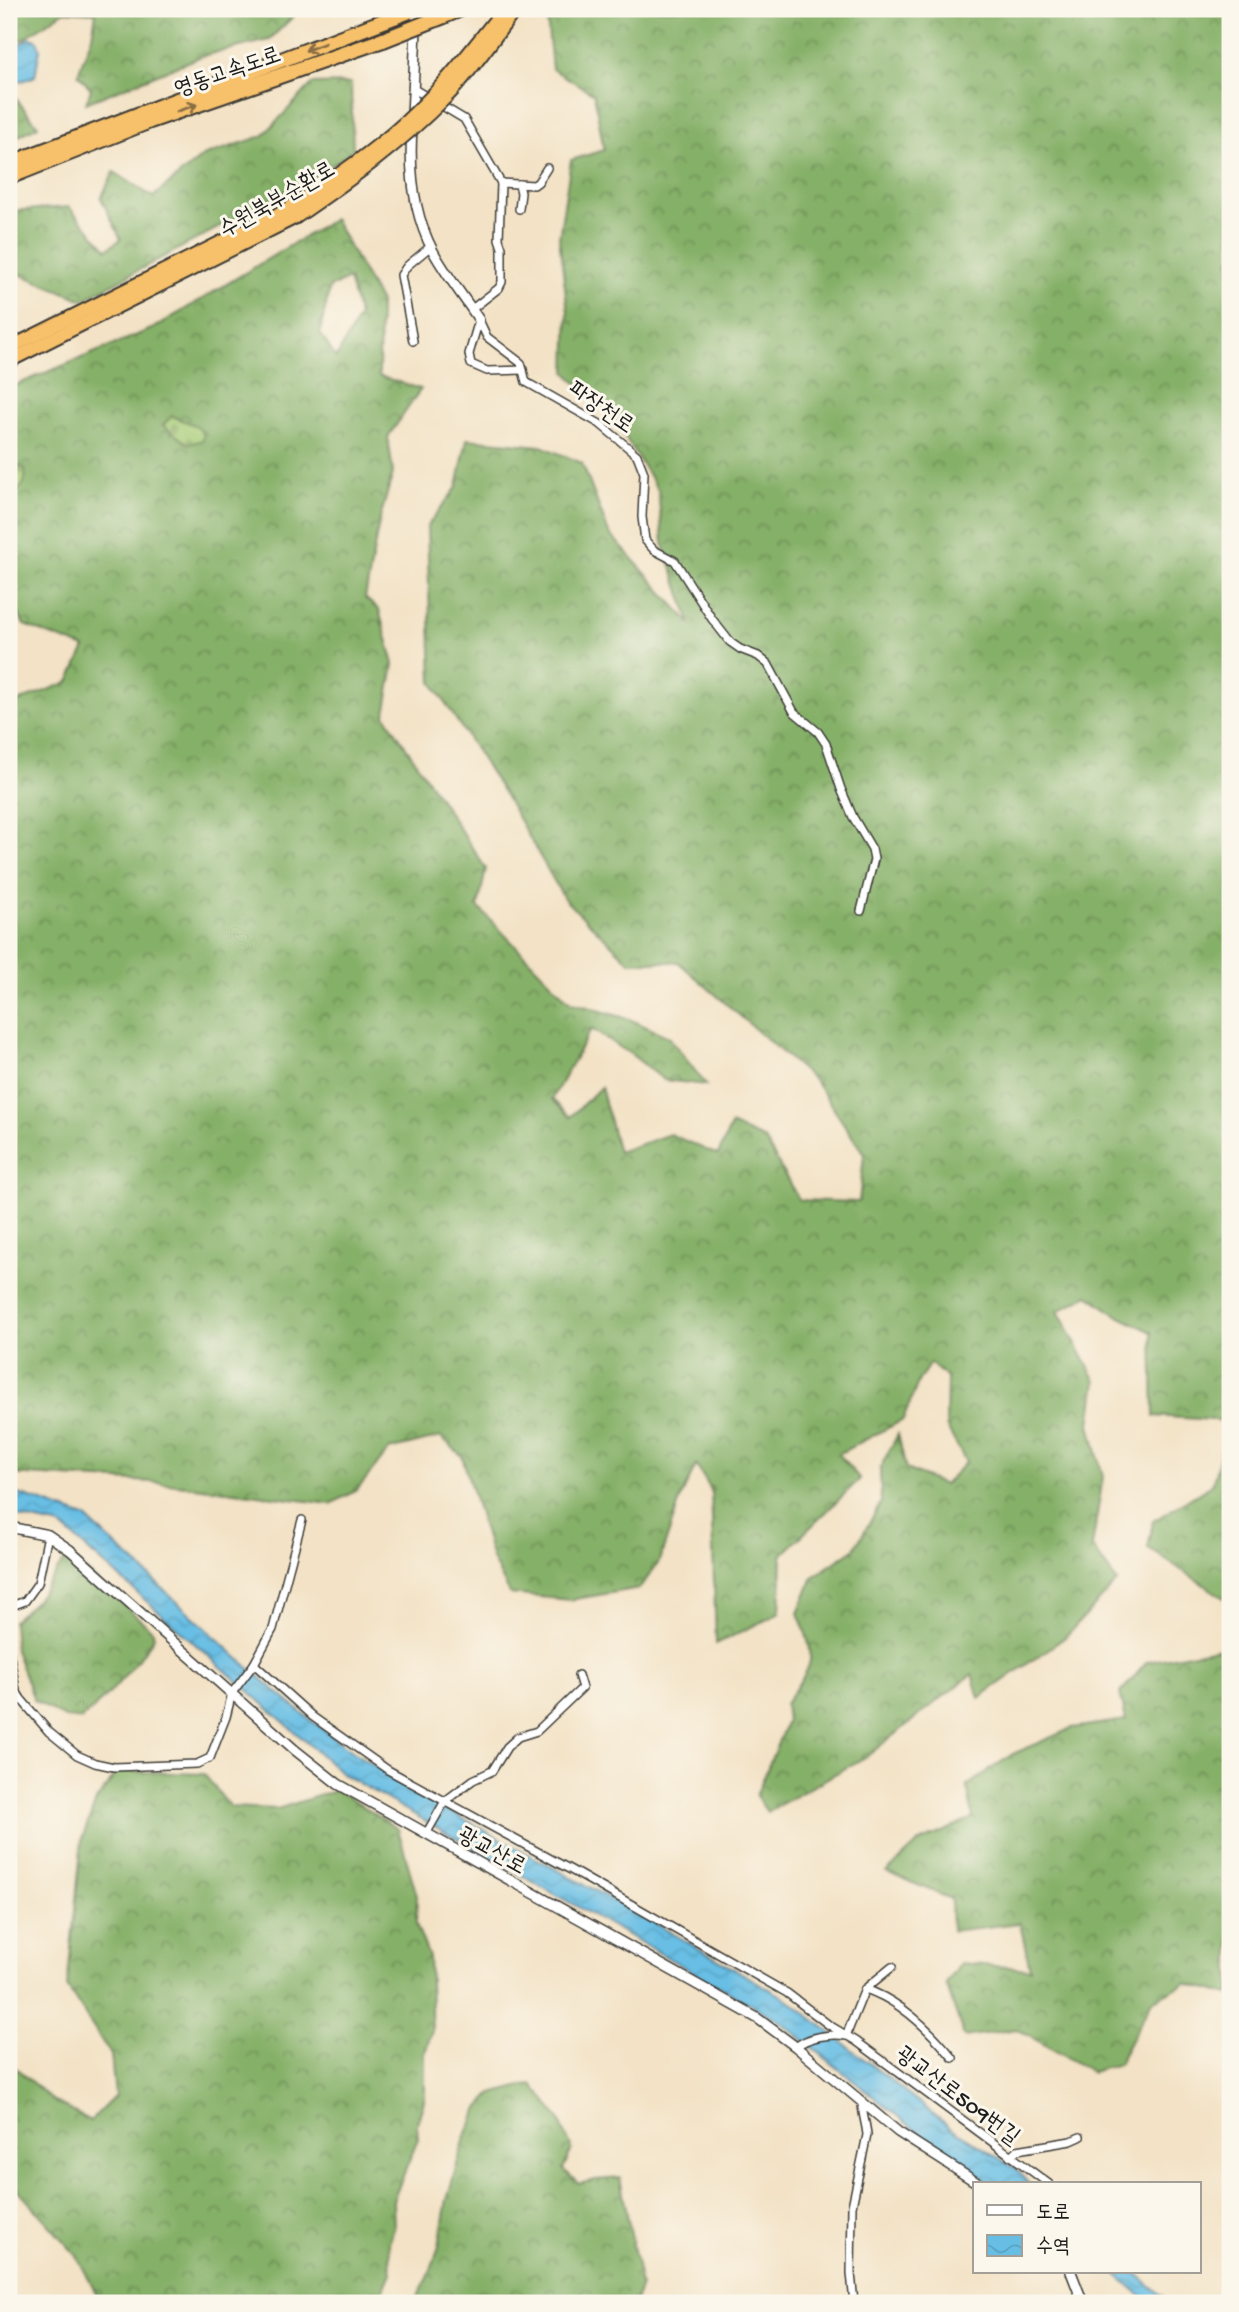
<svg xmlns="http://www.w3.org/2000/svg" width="1239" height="2312" viewBox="0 0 1239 2312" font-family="'Gochi Hand','Poor Story',sans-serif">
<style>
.forest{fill:url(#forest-crowns);stroke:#506642;stroke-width:2;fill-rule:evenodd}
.cemetery{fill:url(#cemetery-stones);stroke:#62744a;stroke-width:2}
.water{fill:url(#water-waves);stroke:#426d80;stroke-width:2}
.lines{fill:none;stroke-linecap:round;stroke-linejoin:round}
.minor-casing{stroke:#3c3a35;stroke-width:10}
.tertiary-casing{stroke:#3c3a35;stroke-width:12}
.trunk-casing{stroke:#3c3a35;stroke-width:16}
.motorway-casing{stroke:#3c3a35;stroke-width:18}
.minor{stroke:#fff;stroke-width:7}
.tertiary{stroke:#fff;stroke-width:9}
.trunk{stroke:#f7c06b;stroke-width:12}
.motorway{stroke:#f7c06b;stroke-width:14}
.trunk-bridge-casing{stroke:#3c3a35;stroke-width:16;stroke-linecap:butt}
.motorway-bridge-casing{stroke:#3c3a35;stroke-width:18;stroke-linecap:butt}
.trunk-bridge{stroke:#f7c06b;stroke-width:12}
.motorway-bridge{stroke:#f7c06b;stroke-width:14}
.oneway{stroke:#8a6e44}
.labels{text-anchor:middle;stroke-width:6;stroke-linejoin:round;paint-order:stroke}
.street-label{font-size:23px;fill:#1c1c1c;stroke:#fbf7ec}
</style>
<defs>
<pattern id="forest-crowns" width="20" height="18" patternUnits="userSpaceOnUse" patternTransform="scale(1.75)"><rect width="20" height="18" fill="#85b068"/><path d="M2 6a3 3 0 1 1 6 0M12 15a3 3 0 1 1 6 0" fill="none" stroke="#6c8e55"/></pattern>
<pattern id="cemetery-stones" width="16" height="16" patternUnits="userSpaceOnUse" patternTransform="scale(1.75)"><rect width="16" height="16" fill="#a7cd78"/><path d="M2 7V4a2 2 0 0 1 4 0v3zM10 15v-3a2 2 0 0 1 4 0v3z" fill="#8faf67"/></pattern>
<pattern id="water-waves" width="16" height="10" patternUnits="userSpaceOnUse" patternTransform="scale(1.75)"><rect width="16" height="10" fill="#67bee4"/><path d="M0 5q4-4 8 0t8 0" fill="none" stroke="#59a3c3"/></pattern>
</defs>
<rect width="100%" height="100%" fill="#fbf7ec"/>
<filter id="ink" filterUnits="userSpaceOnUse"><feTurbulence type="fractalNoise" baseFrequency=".0143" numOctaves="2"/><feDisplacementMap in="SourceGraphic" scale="14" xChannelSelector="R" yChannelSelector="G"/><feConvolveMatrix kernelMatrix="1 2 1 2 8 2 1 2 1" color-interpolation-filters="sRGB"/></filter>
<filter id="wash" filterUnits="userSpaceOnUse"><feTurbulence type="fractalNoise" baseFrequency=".00686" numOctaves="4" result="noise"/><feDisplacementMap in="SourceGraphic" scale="28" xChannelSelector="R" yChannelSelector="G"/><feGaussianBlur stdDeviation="1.57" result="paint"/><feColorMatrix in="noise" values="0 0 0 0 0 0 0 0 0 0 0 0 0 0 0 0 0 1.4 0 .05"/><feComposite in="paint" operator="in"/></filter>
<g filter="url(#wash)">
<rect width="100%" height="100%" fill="#f3e2c5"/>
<g class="forest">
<path d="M9 9H301L269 40 202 56 86 103 91 89 78 74 92 36 96 13 65 11 22 40 9 39Z"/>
<path d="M546 9H1230V1602L1148 1548 1153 1521 1212 1485 1229 1421 1154 1416 1152 1332 1118 1316 1088 1295 1058 1311 1096 1381 1090 1424 1103 1477 1092 1547 1117 1582 1064 1638 979 1698 972 1674 867 1756 767 1812 756 1796 787 1721 785 1704C814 1661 818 1663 798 1613L813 1577 854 1549 881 1503 880 1468 898 1434 906 1469 944 1485 966 1462 946 1426 947 1378 930 1363 919 1380 903 1420 838 1454 860 1479 782 1555 780 1613 716 1644 711 1490 696 1465 681 1497 659 1562 640 1588 570 1600 510 1594 492 1559 462 1456 441 1437 389 1450 357 1490 331 1504 153 1482 9 1474V705L69 682 85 648 24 625 9 595V550L18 525 9 519V388L154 328 334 219 380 302 379 376 421 389 388 437 393 473 379 522 365 598 379 610 394 664 385 715 486 869 478 907 570 1002 629 1019 669 1037 706 1085 664 1080 632 1055 591 1029 552 1099 570 1117 601 1087 618 1152 670 1134 718 1155 731 1125 765 1140 799 1200 859 1202 864 1154 815 1081 678 962H630L565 900 506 797 432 682 427 526 457 487 467 439 541 446 582 463 609 533 691 624 663 543 658 490 615 421 566 372 568 312 559 238 571 160 604 150 594 94 552 69ZM349 279 359 316 336 358 320 333 330 287Z"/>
<path d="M351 83 353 149 326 170 83 300 19 274 9 263V211L69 207 107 249 121 239 101 198 114 172 153 197 203 156 263 136 312 84Z"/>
<path d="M9 90 38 126 9 141Z"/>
<path d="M73 1559 153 1631 154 1637C134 1669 110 1694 82 1719L65 1718 34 1700 15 1650 13 1621 36 1600 63 1562Z"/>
<path d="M1227 1647 1230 1649V1995L1185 1983 1152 2001 1118 2064 1092 2072 1017 2029 964 2037 946 1984 960 1963 1030 1969 1020 1923 952 1931 951 1899 887 1872 918 1843 973 1818 967 1786 1013 1754 1072 1728 1126 1720 1120 1693 1147 1662Z"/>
<path d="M118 1771 204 1774 230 1807 277 1809 337 1790 398 1829 417 1896 416 1924 429 1957 432 2030 425 2053V2097L417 2124 418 2139 393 2201 394 2228 389 2242 391 2273 378 2303H101L77 2256 9 2180V2062L52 2100 90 2121 115 2096 111 2055 67 1987 82 1839 96 1801Z"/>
<path d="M522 2086 533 2085 558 2117 572 2149 563 2169 579 2184 595 2180 620 2178 641 2286 634 2303H414L428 2278 439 2246 447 2199 465 2137 479 2108 492 2094Z"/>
</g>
<g class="cemetery">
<path d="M172 416 197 426 203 434V440L188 444 163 425Z"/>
<path d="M9 464 25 468C27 485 22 488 9 496Z"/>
</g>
<g class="water">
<path d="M30 38 37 40 40 49 35 76C24 81 14 85 9 71L15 59 13 48 15 43H22Z"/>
<path d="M9 1493 22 1495 85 1517 248 1667 309 1719 356 1754 425 1798 633 1911 789 2000 950 2127 1016 2169 1029 2184H992L925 2138 778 2020 344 1775 61 1526 9 1515Z"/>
<path d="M1114 2272H1134L1171 2303H1150Z"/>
</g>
</g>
<g filter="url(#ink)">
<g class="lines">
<defs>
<g id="minor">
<path d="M414 89 464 119 501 183 499 239 502 248V282L499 288 472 309"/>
<path d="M501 183 534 185 538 182 547 168"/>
<path d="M519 209 521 193 519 184"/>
<path d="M479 320 487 337 521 363 526 382 600 424 637 455 644 473 642 517 645 540 654 550 675 561 712 619 730 642 740 649 758 656 768 664 794 712 818 732 826 744 841 789 853 817 872 849 874 859 861 911"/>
<path d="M479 320 469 354 471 364 487 371 523 370"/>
<path d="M413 341 401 275 407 266 431 246"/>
<path d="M9 1607 25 1601 38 1583 48 1535"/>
<path d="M9 1650 16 1691 21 1699 49 1732 77 1755 95 1763 114 1767 197 1764 210 1758 226 1717 232 1693 254 1664 313 1717 388 1770 571 1870 787 1993 829 2025 856 2041 1049 2184"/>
<path d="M254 1664 273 1629 302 1520"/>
<path d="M426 1834 445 1801 473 1780 492 1771 507 1747 518 1737 537 1731 582 1688 578 1675"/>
<path d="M865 1989C899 2000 930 2030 953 2058"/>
<path d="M796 2047C807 2037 831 2033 846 2036L865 1989 892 1967"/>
<path d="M1010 2156 1017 2150 1071 2141 1080 2137"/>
<path d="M854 2303 851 2273 852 2206 867 2135C866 2123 862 2114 862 2102"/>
</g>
<g id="tertiary">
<path d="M412 115 417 9"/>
<path d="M412 129C409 172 413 213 433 251 446 275 464 297 479 320"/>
<path d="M9 1527 48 1535 70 1550 295 1750 338 1784 757 2018 796 2047 898 2132 979 2184"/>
<path d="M1071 2272 1083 2303"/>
</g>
<g id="trunk">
<path d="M9 348 288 209"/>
<path d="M9 361 296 217"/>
</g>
<g id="motorway">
<path d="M444 16 461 9"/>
<path d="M9 164 415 9"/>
<path d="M9 177 150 121 383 40"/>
</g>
</defs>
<use href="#minor" class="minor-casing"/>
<use href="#tertiary" class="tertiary-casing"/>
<use href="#trunk" class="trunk-casing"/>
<use href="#motorway" class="motorway-casing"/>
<use href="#minor" class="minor"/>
<use href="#tertiary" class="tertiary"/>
<use href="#trunk" class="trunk"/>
<use href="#motorway" class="motorway"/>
<defs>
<g id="trunk-bridge">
<path d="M288 209C324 185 360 161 393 133 436 97 470 52 504 9"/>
<path d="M296 217C349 181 401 143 446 97 472 71 493 38 516 9"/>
</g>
<path id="motorway-bridge" d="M383 40 444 16"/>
</defs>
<use href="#trunk-bridge" class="trunk-bridge-casing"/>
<use href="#motorway-bridge" class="motorway-bridge-casing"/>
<use href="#trunk-bridge" class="trunk-bridge"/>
<use href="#motorway-bridge" class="motorway-bridge"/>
</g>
<defs><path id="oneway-shaft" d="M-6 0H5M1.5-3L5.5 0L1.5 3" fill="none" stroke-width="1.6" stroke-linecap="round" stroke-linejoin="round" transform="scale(1.75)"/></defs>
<g class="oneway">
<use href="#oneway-shaft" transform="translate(315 47) rotate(159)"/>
<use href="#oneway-shaft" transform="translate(187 108) rotate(-19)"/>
</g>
</g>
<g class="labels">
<g class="street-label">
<text transform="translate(227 70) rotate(-19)" y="8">영동고속도로</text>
<text transform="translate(276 198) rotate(-30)" y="8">수원북부순환로</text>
<text transform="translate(602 406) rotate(34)" y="8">파장천로</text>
<text transform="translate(493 1849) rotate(29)" y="8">광교산로</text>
<text transform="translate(959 2094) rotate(37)" y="8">광교산로509번길</text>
</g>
</g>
<rect width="1239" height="2312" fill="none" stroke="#fbf7ec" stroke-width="35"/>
<rect x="973" y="2182" width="228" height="91" fill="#fbf7ec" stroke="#a29f99" stroke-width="2"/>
<rect x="987" y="2205" width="35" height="10" fill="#ffffff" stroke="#a29f99" stroke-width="2"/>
<text x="1036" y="2218" font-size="21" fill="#1c1c1c">도로</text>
<rect x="987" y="2235" width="35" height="21" fill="url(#water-waves)" stroke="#a29f99" stroke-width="2"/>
<text x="1036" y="2252" font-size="21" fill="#1c1c1c">수역</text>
</svg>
